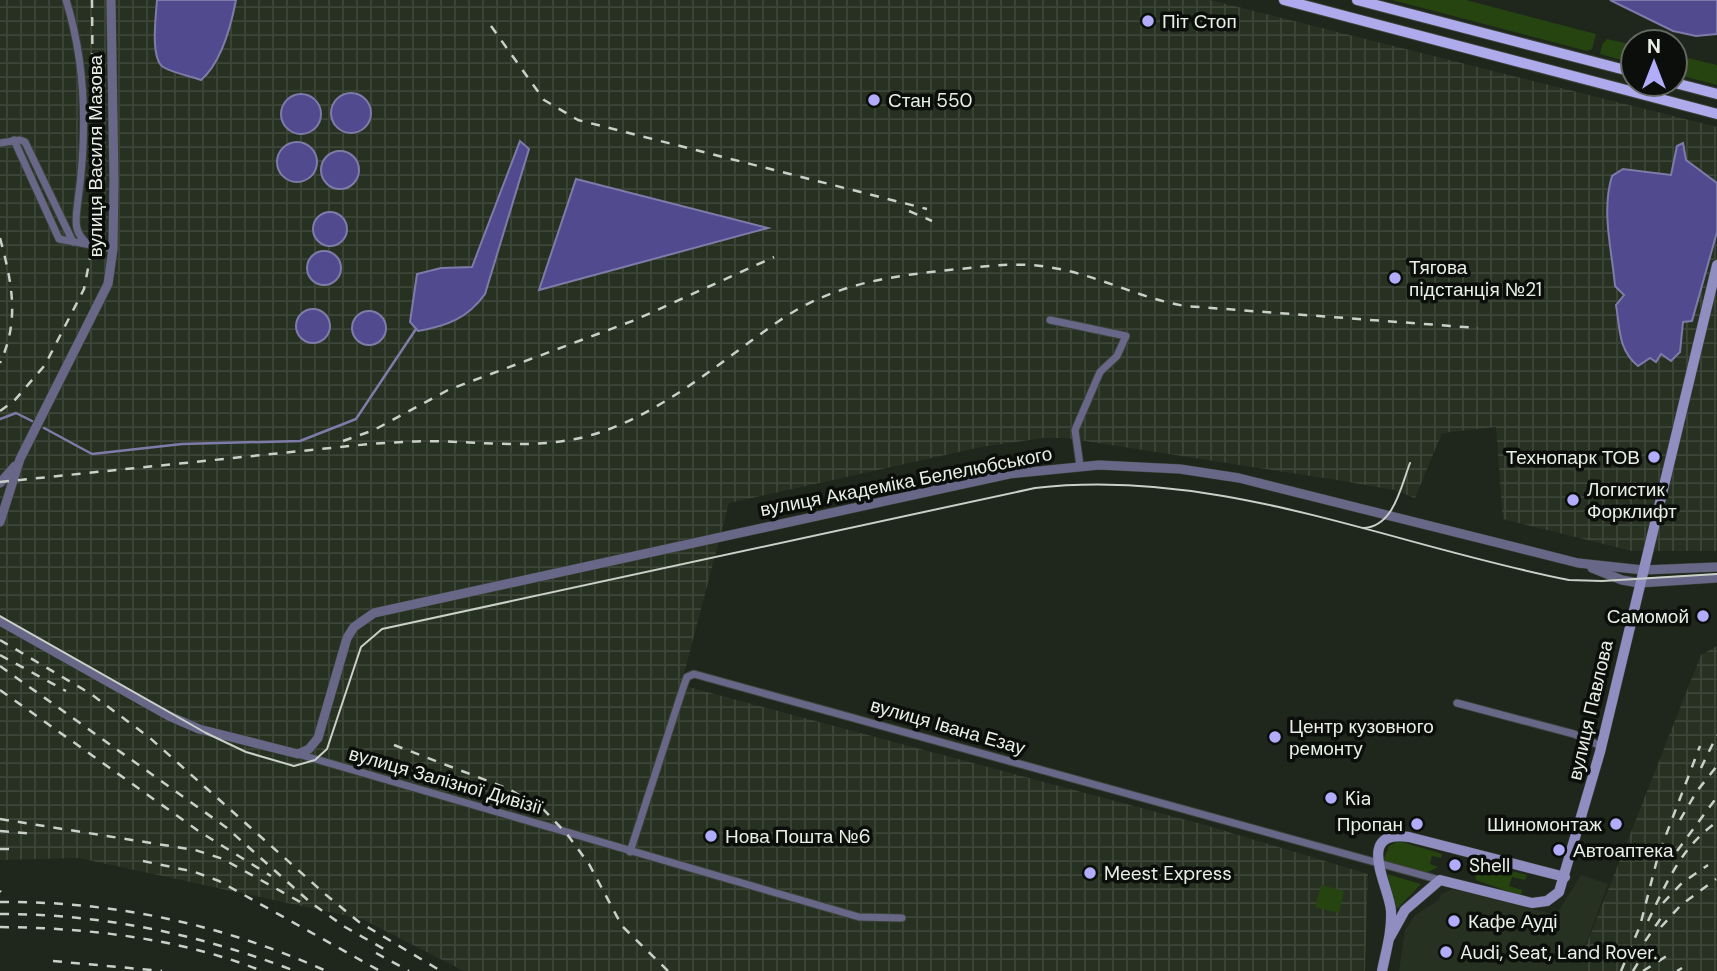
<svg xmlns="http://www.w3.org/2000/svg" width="1717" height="971" viewBox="0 0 1717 971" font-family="'DM Sans',sans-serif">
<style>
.built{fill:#273122}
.industrial{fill:url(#industrial-grid)}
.grass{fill:#254410}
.water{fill:#524a8f;stroke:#7f7ba9;stroke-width:2}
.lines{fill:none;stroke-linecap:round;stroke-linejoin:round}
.stream{stroke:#7f7ba9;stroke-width:2.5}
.minor-casing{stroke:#3b4238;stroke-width:9}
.tertiary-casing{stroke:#3b4238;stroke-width:10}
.secondary-casing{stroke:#3b4238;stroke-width:11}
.primary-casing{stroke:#3b4238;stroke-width:12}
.minor{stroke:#686787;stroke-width:7}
.tertiary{stroke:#686787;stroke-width:9}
.secondary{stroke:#908ec1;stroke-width:10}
.primary{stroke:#aeabed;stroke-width:10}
.tram{stroke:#cacfc8;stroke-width:2}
.rail{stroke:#cacfc8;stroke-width:2.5;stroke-dasharray:9 9;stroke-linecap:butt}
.poi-dot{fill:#b1adfa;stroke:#0b0e0a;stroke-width:2.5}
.labels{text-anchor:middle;stroke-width:7;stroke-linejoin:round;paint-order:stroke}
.poi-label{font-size:19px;fill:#e9eee7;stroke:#0b0e0a;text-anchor:start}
.street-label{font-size:19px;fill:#e9eee7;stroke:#0b0e0a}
</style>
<defs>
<pattern id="industrial-grid" width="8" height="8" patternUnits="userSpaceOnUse" patternTransform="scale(1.75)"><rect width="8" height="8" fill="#273122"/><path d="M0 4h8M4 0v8" fill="none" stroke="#3c4537"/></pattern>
</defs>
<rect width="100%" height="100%" fill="#1f261c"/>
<path class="built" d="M1581 875 1608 884 1576 971H1399L1405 930 1415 915 1439 900 1441 894 1452 889 1556 915Z"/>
<g class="industrial">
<path d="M0 0H1210L1717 127V551H1632L1503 519 1496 427 1442 433 1415 498 1394 490 1343 481 1066 438H1043L981 447 729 503 681 685 1205 825 1368 874 1365 971H464L362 919 79 858 0 860Z"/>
<path d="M1717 646V971H1576L1701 655Z"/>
</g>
<g class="grass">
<path d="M1392 0H1466L1596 34 1592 49 1587 51Z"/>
<path d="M1607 39 1633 45V63L1600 54 1602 45Z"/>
<path d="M1675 55 1717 65V85L1675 74Z"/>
<path d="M1399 841 1442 854 1441 858 1432 856 1430 864 1438 867 1426 873 1383 861 1389 846Z"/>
<path d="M1485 864 1527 875 1525 880 1512 877 1509 886 1522 890 1521 896 1476 880 1474 869Z"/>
<path d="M1387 874 1421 884 1397 909Z"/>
<path d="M1321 885 1344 891 1339 913 1315 907Z"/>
</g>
<g class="water">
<path d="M157 0H236C231 26 222 62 201 80 190 76 173 73 163 67 150 58 156 15 157 0Z"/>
<path d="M1610 0H1717V34L1696 36 1673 31Z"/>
<circle cx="351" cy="113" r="20"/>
<circle cx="301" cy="114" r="20"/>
<path d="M520 141 529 149 485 294C468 318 447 326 418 331L410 322 417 274 441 268 472 267Z"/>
<circle cx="297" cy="162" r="20"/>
<path d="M1683 143 1686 160 1717 183V232L1692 321 1683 322 1680 352 1671 361 1661 354 1656 362 1650 358 1638 366C1618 350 1620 328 1616 305L1624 295 1615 286C1612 250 1601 212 1612 176L1623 169 1671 175 1677 146Z"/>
<circle cx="340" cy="170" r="19"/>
<path d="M576 179 768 228 539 290Z"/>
<circle cx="330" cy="229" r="17"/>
<circle cx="324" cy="268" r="17"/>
<circle cx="313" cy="326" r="17"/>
<circle cx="369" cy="328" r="17"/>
</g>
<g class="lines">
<g class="stream">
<path d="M0 419 16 413 32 421"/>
<path d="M44 428 92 454 182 444 300 441 356 419 416 329"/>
</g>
<defs>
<g id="minor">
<path d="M66 0C86 64 87 135 78 200 76 218 72 232 88 244"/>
<path d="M14 140 59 239 113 249"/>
<path d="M0 143 20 140 25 142 73 242"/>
<path d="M1050 320 1126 336 1117 356 1100 372 1075 430 1080 466"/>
<path d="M1457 703 1574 734 1601 746"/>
<path d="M298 754 859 917 902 918"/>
<path d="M630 852 683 688 687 677 694 674 1440 880"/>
</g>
<g id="tertiary">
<path d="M0 483 15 466"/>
<path d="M0 522 20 459 108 284 113 249 114 181 111 0"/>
<path d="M1592 568 1622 580 1639 583 1717 578"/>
<path d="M0 621 169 716 199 729 298 754 309 749 318 738 347 638 354 627 374 613 1009 474 1099 465 1180 469 1239 478 1578 563 1643 570 1717 567"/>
</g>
<g id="secondary">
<path d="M1390 937 1405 910 1440 880 1532 903 1547 901 1559 892 1600 752 1717 265"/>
<path d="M1382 971C1386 951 1392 932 1391 911 1390 888 1353 829 1409 837L1565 877"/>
</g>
<g id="primary">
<path d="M1284 0 1717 114"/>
<path d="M1357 0 1633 72"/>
<path d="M1675 83 1717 94"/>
</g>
</defs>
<use href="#minor" class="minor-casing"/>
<use href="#tertiary" class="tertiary-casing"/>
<use href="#secondary" class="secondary-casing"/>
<use href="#primary" class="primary-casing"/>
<use href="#minor" class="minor"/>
<use href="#tertiary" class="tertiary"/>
<use href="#secondary" class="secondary"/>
<use href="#primary" class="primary"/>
<g class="tram">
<path d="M1363 528C1394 527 1401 486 1410 463"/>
<path d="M0 616 206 733 246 752 294 766 315 760 327 749 361 647 382 629 1035 488C1220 467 1390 545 1569 580L1602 581 1717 574"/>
</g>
<g class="rail">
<path d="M491 26 544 100 578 120 927 209"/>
<path d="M909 211 932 221"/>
<path d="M0 238C12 283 20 320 0 363"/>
<path d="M0 411 14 401 45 365 84 289 94 238 92 0"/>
<path d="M343 441 374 430 448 390 635 320 774 257"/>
<path d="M0 482 369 444C399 442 428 440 458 442 505 444 549 448 595 434 663 413 721 361 779 321 836 282 892 276 959 269 990 266 1018 262 1048 267 1096 274 1138 298 1185 306L1478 328"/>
<path d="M0 640 91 694 150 738 325 894 359 922 441 971"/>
<path d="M0 655 66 691"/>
<path d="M0 666 227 828 310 902 345 927 391 953"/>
<path d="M0 690 200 832 271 876"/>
<path d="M394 745 509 789 544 810 567 834 589 864 622 926 668 971"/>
<path d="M1701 768 1717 735"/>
<path d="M0 819 195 850 223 859 302 903"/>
<path d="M1680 820 1697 791 1717 766"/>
<path d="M0 831 36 834"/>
<path d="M0 849H13"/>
<path d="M1677 851 1717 797"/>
<path d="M143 861 195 872 219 881 380 971"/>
<path d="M0 891 1 892"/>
<path d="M0 902C113 901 221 924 324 970"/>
<path d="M1663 903 1682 883 1708 865"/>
<path d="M0 914C103 914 199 934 295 971"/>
<path d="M1648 921C1666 884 1681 847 1717 822"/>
<path d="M0 927C88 928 180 938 262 971"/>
<path d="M1661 927 1681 905 1716 879"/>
<path d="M376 953 409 971"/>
<path d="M1635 956 1663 915"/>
<path d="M53 961 162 971"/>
<path d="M1621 971 1640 926 1658 856 1700 746"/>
<path d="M1633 971 1646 950"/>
<path d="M1643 971 1673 952"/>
<path d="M1677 971 1682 968"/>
</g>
</g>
<g class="poi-dot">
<circle cx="1148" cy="21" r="7"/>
<circle cx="874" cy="100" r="7"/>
<circle cx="1395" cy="278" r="7"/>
<circle cx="1654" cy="457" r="7"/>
<circle cx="1573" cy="500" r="7"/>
<circle cx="1703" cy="616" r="7"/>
<circle cx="1275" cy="737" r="7"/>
<circle cx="1331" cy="798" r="7"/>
<circle cx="1417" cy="824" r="7"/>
<circle cx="1616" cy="824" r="7"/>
<circle cx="711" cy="836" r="7"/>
<circle cx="1559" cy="850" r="7"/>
<circle cx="1455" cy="865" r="7"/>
<circle cx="1090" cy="873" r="7"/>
<circle cx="1454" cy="921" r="7"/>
<circle cx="1446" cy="952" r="7"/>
</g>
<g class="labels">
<g class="poi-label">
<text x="1162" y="28">Піт Стоп</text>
<text x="888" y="107">Стан 550</text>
<text x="1409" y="274">Тягова<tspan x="1409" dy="22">пiдстанцiя №21</tspan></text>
<text x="1640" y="464" text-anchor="end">Технопарк ТОВ</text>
<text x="1587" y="496">Логистик<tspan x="1587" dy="22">Форклифт</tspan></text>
<text x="1689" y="623" text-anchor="end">Самомой</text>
<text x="1289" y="733">Центр кузовного<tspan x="1289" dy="22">ремонту</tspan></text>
<text x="1345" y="805">Kia</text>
<text x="1403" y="831" text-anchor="end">Пропан</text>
<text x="1602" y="831" text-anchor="end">Шиномонтаж</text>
<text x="725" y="843">Нова Пошта №6</text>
<text x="1573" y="857">Автоаптека</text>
<text x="1469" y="872">Shell</text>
<text x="1104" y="880">Meest Express</text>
<text x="1468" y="928">Кафе Ауді</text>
<text x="1460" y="959">Audi, Seat, Land Rover.</text>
</g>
<g class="street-label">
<text transform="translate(95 156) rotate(-90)" y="7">вулиця Василя Мазова</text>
<text transform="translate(906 481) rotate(-11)" y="7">вулиця Академіка Белелюбського</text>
<text transform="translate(1590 710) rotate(-77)" y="7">вулиця Павлова</text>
<text transform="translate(948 726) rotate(16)" y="7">вулиця Івана Езау</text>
<text transform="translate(446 780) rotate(16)" y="7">вулиця Залізної Дивізії</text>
</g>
</g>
<g transform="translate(1654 63)"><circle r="33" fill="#0b0e0a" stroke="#646862" stroke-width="2"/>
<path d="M0-5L12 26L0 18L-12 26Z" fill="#b1adfa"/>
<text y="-10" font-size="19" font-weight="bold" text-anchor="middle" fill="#e9eee7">N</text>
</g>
</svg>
